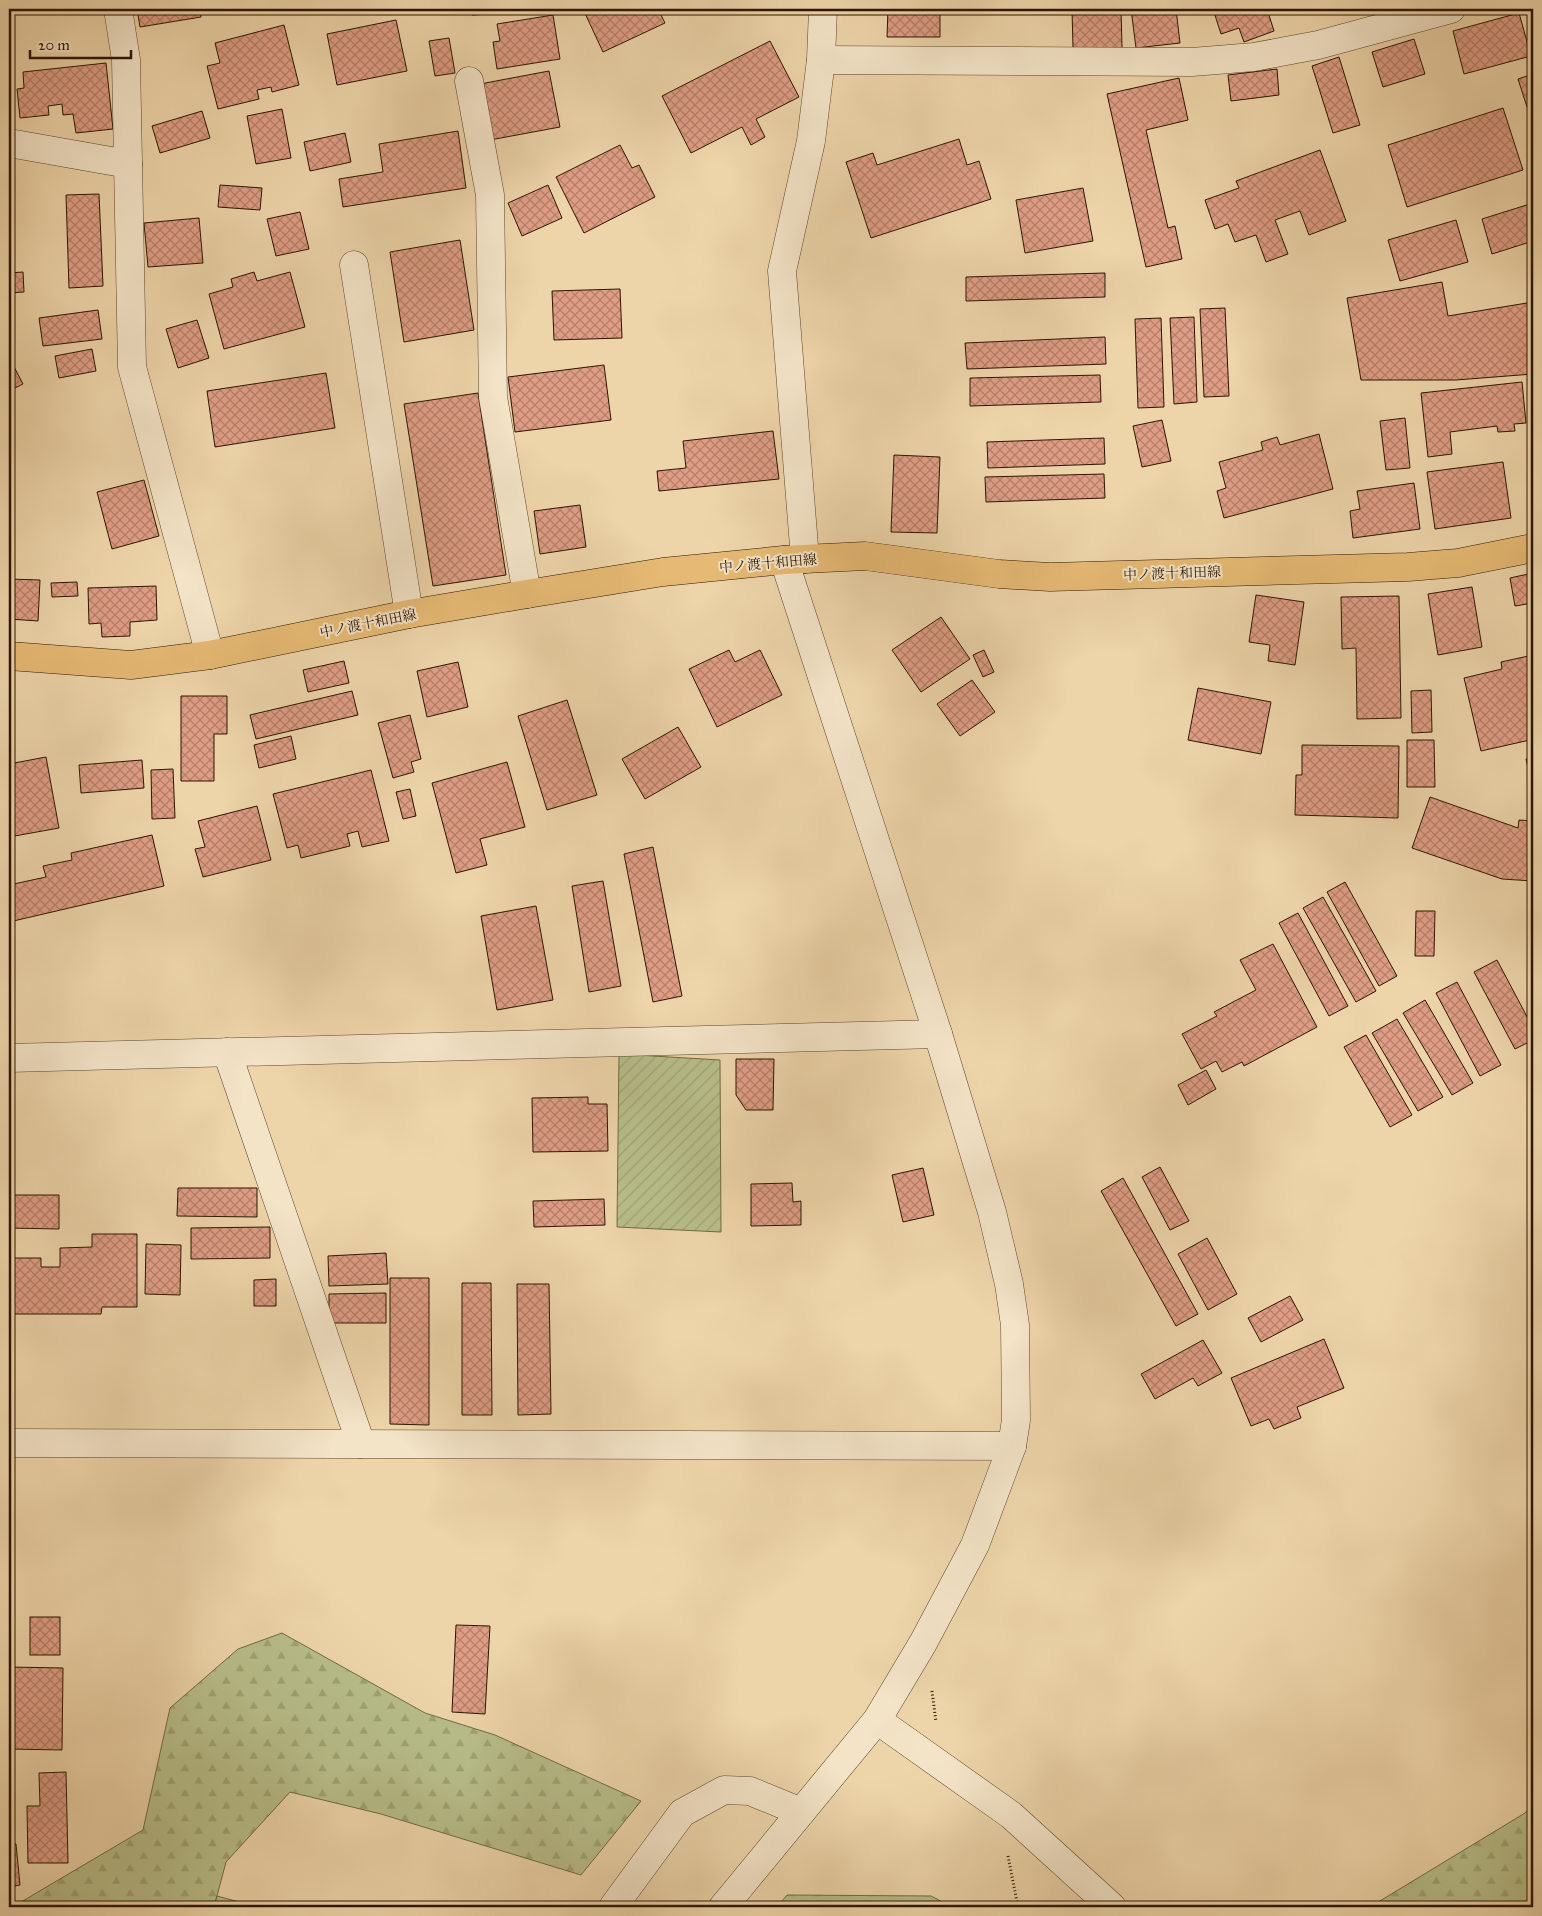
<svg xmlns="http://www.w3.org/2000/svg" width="1542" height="1916" viewBox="0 0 1542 1916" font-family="'IM FELL Great Primer','Noto Serif JP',serif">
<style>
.forest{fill:url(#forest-firs);stroke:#726944}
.cemetery{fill:url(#cemetery-stones);stroke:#726944}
.garden{fill:url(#garden-furrows);stroke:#726944}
.building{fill:url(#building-cross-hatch);stroke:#2c1500}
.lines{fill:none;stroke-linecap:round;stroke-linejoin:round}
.minor-casing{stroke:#5c452a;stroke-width:29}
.major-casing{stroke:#2c1500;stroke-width:29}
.path{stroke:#2c1500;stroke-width:3;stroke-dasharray:1 2.5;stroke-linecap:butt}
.minor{stroke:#f3e3c7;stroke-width:28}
.major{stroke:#e6ba74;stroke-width:28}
.labels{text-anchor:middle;stroke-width:4;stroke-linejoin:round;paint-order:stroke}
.street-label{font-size:14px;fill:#2c1500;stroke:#f3e3c7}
</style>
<defs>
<pattern id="forest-firs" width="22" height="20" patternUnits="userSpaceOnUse" patternTransform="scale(1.25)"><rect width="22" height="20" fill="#b7bd89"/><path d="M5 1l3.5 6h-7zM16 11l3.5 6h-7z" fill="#9ea274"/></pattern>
<pattern id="cemetery-stones" width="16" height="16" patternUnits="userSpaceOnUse" patternTransform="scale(1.25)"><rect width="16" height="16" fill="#b7bd89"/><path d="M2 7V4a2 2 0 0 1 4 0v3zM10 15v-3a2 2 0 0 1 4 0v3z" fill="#9ea274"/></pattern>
<pattern id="garden-furrows" width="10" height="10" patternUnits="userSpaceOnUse" patternTransform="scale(1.25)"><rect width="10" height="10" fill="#b7bd89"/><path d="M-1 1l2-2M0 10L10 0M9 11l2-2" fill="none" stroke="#9ea274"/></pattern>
<pattern id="building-cross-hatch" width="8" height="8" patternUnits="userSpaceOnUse" patternTransform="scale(1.25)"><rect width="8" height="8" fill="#df9d85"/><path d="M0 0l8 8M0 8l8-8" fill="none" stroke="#b57f6a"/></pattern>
</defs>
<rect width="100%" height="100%" fill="#edd4a9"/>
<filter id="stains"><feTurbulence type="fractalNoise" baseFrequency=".004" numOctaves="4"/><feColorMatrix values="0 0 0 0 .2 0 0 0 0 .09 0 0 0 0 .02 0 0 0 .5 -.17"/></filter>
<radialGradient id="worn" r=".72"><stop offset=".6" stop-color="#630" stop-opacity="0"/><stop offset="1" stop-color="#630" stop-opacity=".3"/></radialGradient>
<g class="forest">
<path d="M282 1633 425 1713 495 1735 641 1801 581 1875 381 1814 290 1792 226 1862 214 1907H18L21 1902 143 1830 170 1708 238 1649Z"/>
<path d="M1533 1804V1907H1370L1525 1813Z"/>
<path d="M787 1895 931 1896 952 1907H777Z"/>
</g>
<path class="cemetery" d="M217 1896 258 1907H214Z"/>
<path class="garden" d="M619 1054 720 1060 721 1232 617 1227Z"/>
<g class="building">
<path d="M137 9H200L201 17 140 27Z"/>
<path d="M472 9H506V13L472 15Z"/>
<path d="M583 9H658L665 23 603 52Z"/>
<path d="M888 9H940V37H887Z"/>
<path d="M1072 9H1121L1122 48H1073Z"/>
<path d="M1131 9H1176L1180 43 1136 48Z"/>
<path d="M1213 9H1267L1274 31 1244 42 1239 28 1221 34Z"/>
<path d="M1519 13 1531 56 1464 74 1453 31Z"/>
<path d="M553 15 560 59 497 69 493 42 500 41 497 24Z"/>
<path d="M396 20 407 71 337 85 327 34Z"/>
<path d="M284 25 299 85 272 92 271 87 257 90 259 99 218 109 207 66 220 63 215 43Z"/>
<path d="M449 38 455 73 435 76 429 41Z"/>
<path d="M1414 39 1425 74 1383 87 1372 52Z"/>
<path d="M770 41 799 97 756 119 765 137 751 145 742 127 691 153 662 96Z"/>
<path d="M1339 57 1360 125 1333 133 1312 66Z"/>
<path d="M106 63 113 129 76 133 73 114 63 115 62 104 48 106 49 115 20 118 17 89 24 88 23 72Z"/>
<path d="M1277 69 1279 95 1231 101 1228 75Z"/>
<path d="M549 71 560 127 490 140 480 84Z"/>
<path d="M1533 74V105L1527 107 1518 79Z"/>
<path d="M1179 78 1188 120 1146 130 1168 228 1175 226 1182 259 1146 267 1107 94Z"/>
<path d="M1503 108 1523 170 1407 207 1388 145Z"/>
<path d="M282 109 291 158 256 164 247 116Z"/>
<path d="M202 111 210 138 160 153 152 126Z"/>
<path d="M458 131 466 188 343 207 339 179 383 172 379 144Z"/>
<path d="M345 133 351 162 310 171 304 142Z"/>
<path d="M959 139 967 165 979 161 991 199 871 238 846 162 873 153 877 165Z"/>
<path d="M620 145 632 168 639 165 655 197 584 233 556 177Z"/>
<path d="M1320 150 1346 221 1309 235 1300 211 1275 220 1288 254 1266 262 1256 235 1235 242 1228 224 1215 229 1205 200 1239 188 1236 181Z"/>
<path d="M220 185 262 188 260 210 218 207Z"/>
<path d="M548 185 562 218 522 236 508 203Z"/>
<path d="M1083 188 1093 241 1025 253 1016 200Z"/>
<path d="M99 194 103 286 69 288 66 195Z"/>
<path d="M1533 203V241L1492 254 1482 219Z"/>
<path d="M300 212 309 249 276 256 267 219Z"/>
<path d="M199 218 203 263 148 267 144 223Z"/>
<path d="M1456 220 1468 262 1400 281 1388 240Z"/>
<path d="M460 240 474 330 404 342 390 252Z"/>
<path d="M23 272 24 292 9 293V273Z"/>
<path d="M254 272 257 281 290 272 305 327 224 349 209 294 233 287 231 279Z"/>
<path d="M1105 273V297L966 301V277Z"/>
<path d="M1442 282 1448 316 1533 302V374L1456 380H1361L1347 298Z"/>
<path d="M620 289 622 338 554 340 552 291Z"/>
<path d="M1225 308 1229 396 1204 397 1200 309Z"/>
<path d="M98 310 102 339 43 346 39 318Z"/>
<path d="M1194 317 1197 402 1174 404 1170 318Z"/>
<path d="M1161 318 1164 407 1138 408 1135 319Z"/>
<path d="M197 320 209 358 178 368 166 329Z"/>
<path d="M1105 337 1106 364 967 369 965 343Z"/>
<path d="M92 349 96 371 59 378 55 356Z"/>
<path d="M9 357 23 384 9 391Z"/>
<path d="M604 365 611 420 515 432 508 377Z"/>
<path d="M326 373 335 428 215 447 207 391Z"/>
<path d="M1100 375 1101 402 970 406V378Z"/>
<path d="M1522 382 1526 423 1514 424 1515 431 1498 432 1497 426 1450 432 1452 454 1428 457 1421 393Z"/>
<path d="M1528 385H1533V413L1529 414Z"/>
<path d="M478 393 506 575 433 586 404 404Z"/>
<path d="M1405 418 1410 468 1386 470 1380 421Z"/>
<path d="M1162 420 1171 461 1142 467 1133 426Z"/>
<path d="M773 431 779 479 659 491 657 471 686 468 683 441Z"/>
<path d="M1319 434 1333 489 1224 518 1217 491 1226 488 1219 462 1263 450 1261 442 1277 437 1280 445Z"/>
<path d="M1104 438 1105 464 988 468 987 442Z"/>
<path d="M894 455 940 457 937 533 891 532Z"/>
<path d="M1503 462 1511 518 1435 529 1427 472Z"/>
<path d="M1104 474 1105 498 986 502 985 477Z"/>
<path d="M144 480 159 536 112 549 97 492Z"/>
<path d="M1414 483 1420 529 1353 538 1350 511 1360 509 1357 491Z"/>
<path d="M580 505 586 547 540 554 534 511Z"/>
<path d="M1533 573V603L1515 606 1510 578Z"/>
<path d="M9 579 40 580 38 621 9 619Z"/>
<path d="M77 582 78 596 52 597 51 583Z"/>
<path d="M156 586 157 620 130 622V636L102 637 101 623 89 624 88 588Z"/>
<path d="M1472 587 1482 647 1438 655 1428 594Z"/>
<path d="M1256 595 1304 602 1295 665 1268 661 1270 645 1249 642Z"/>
<path d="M1399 596 1401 718 1357 719 1356 648 1342 649 1341 597Z"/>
<path d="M941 617 970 659 921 692 892 650Z"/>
<path d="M729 650 735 662 760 650 782 695 717 727 689 669Z"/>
<path d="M984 650 994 672 983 677 973 655Z"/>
<path d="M1533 655V729L1528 731 1530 740 1481 751 1464 678 1502 669 1501 662Z"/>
<path d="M344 661 349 683 308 692 303 670Z"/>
<path d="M458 662 468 707 427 717 417 671Z"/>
<path d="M972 680 995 712 960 736 937 704Z"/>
<path d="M1198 688 1271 702 1261 754 1188 740Z"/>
<path d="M1431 690 1432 732 1412 733 1411 691Z"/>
<path d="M352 691 358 715 256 739 250 715Z"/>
<path d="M181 696H227V734H214V781H181Z"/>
<path d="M567 700 597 795 547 810 518 716Z"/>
<path d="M410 715 421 759 411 762 414 772 393 778 378 723Z"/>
<path d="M678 727 701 767 645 799 622 759Z"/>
<path d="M291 736 296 759 259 768 254 745Z"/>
<path d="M1407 740H1434L1435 787H1407Z"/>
<path d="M1302 745 1399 746 1398 818 1295 815 1296 775H1302Z"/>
<path d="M46 757 59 828 9 837V764Z"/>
<path d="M1533 758V790L1526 759Z"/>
<path d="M142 760 144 788 81 793 79 765Z"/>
<path d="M507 762 525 827 480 839 487 865 456 873 432 783Z"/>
<path d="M173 769 175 818 152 819 151 770Z"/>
<path d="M371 770 389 841 362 847 358 831 347 834 350 846 301 858 298 845 287 848 273 794Z"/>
<path d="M410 789 416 816 403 819 396 792Z"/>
<path d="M1430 797 1518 828 1519 820 1533 821V881L1502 879 1412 848Z"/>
<path d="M257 806 271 860 203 877 195 849 205 847 198 821Z"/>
<path d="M152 835 164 886 9 922V885L46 877 43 866 72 860 71 853Z"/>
<path d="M653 847 682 996 653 1002 624 854Z"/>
<path d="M603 881 621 986 589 992 572 886Z"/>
<path d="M1345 882 1397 976 1379 986 1327 892Z"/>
<path d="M1323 897 1376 991 1356 1002 1303 908Z"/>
<path d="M536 906 553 1000 497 1010 481 916Z"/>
<path d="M1416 911H1435L1434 956H1415Z"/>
<path d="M1298 913 1348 1006 1329 1016 1279 923Z"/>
<path d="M1273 944 1317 1027 1244 1066 1242 1062 1222 1072 1216 1061 1201 1069 1182 1034 1217 1016 1214 1012 1256 990 1240 960Z"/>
<path d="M1497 960 1533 1028V1040L1515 1049 1474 972Z"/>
<path d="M1457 982 1501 1065 1480 1076 1436 993Z"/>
<path d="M1425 1000 1473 1083 1452 1095 1403 1013Z"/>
<path d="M1397 1019 1443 1097 1418 1111 1372 1033Z"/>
<path d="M1366 1035 1412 1115 1390 1127 1344 1047Z"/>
<path d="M736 1059H774L773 1110H746L736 1095Z"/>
<path d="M1206 1070 1216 1089 1188 1105 1178 1085Z"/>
<path d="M588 1097V1104H607L608 1151 533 1152 532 1098Z"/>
<path d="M1160 1167 1189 1221 1170 1230 1142 1177Z"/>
<path d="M923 1168 934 1215 903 1222 892 1175Z"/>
<path d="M1123 1178 1198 1314 1176 1326 1101 1191Z"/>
<path d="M792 1183 793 1202 801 1201V1225L751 1226V1184Z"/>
<path d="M178 1188H257V1217L177 1216Z"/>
<path d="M9 1195H59V1229L9 1228Z"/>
<path d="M604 1199 605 1225 534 1227 533 1201Z"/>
<path d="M270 1227V1258L191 1259V1228Z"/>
<path d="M92 1234H137V1307H102L101 1314H9V1258H41V1267H60V1248L92 1247Z"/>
<path d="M1207 1238 1237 1294 1208 1310 1178 1254Z"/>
<path d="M146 1244 181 1245 180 1295 145 1294Z"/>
<path d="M386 1253 388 1284 329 1286 328 1256Z"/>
<path d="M390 1278H429V1425L390 1424Z"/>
<path d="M276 1279V1306H254V1280Z"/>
<path d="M462 1283H491L492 1415H462Z"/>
<path d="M517 1284H549L551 1414 518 1415Z"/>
<path d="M386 1293V1323H329V1294Z"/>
<path d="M1290 1296 1303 1320 1261 1342 1248 1318Z"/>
<path d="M1324 1339 1344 1388 1297 1407 1301 1418 1274 1429 1269 1419 1251 1426 1231 1378Z"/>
<path d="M1203 1340 1222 1373 1198 1386 1193 1378 1155 1399 1141 1374Z"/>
<rect x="30" y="1617" width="30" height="38"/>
<path d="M456 1625 490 1626 485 1714 452 1712Z"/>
<path d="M9 1667 63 1668 62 1750 9 1749Z"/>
<path d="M66 1772 68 1863H28L27 1806H40L39 1773Z"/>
<path d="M9 1844H16L20 1885 9 1887Z"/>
</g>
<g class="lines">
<defs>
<g id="minor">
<path d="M118 9 126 60 132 367 210 655"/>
<path d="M821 60 1192 62 1254 57 1318 45 1451 9"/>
<path d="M469 81 490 195 493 397 527 594"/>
<path d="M9 143 128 164"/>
<path d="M354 265 409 614"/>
<path d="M805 559 782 271 811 141 821 60 823 9"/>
<path d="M227 1052 361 1444"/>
<path d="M9 1058 938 1034"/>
<path d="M9 1443 1012 1446"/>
<path d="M877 1720 1011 1815 1112 1907"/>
<path d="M613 1907 682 1813 724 1790 750 1791 801 1812"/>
<path d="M723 1907 877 1720 923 1643 975 1545 1012 1446 1016 1420 1015 1325 1009 1284 992 1212 938 1034 784 560"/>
</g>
<path id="major" d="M9 656 131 665 210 655 409 614 527 594 663 572 784 560 865 556 999 574 1050 577 1408 567 1458 563 1533 548"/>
</defs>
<use href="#minor" class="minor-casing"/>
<use href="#major" class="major-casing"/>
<g class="path">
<path d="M932 1691 936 1722"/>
<path d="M1008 1856 1018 1907"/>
</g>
<use href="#minor" class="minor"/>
<use href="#major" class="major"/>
</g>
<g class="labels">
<g class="street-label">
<text transform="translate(768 563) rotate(-5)" y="5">中ノ渡十和田線</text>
<text transform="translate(1172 573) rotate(-2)" y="5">中ノ渡十和田線</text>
<text transform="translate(368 623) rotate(-11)" y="5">中ノ渡十和田線</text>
</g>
</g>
<rect width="1542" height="1916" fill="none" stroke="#edd4a9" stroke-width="30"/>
<rect x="10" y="10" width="1522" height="1896" fill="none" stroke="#2c1500" stroke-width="2.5"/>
<rect x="15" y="15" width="1512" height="1886" fill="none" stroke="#2c1500"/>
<path d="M30 50v8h101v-8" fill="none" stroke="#2c1500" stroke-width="2.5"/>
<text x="38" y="50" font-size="15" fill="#2c1500" stroke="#f3e3c7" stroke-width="4" paint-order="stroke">20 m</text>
<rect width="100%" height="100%" filter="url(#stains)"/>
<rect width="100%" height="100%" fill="url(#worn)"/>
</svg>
